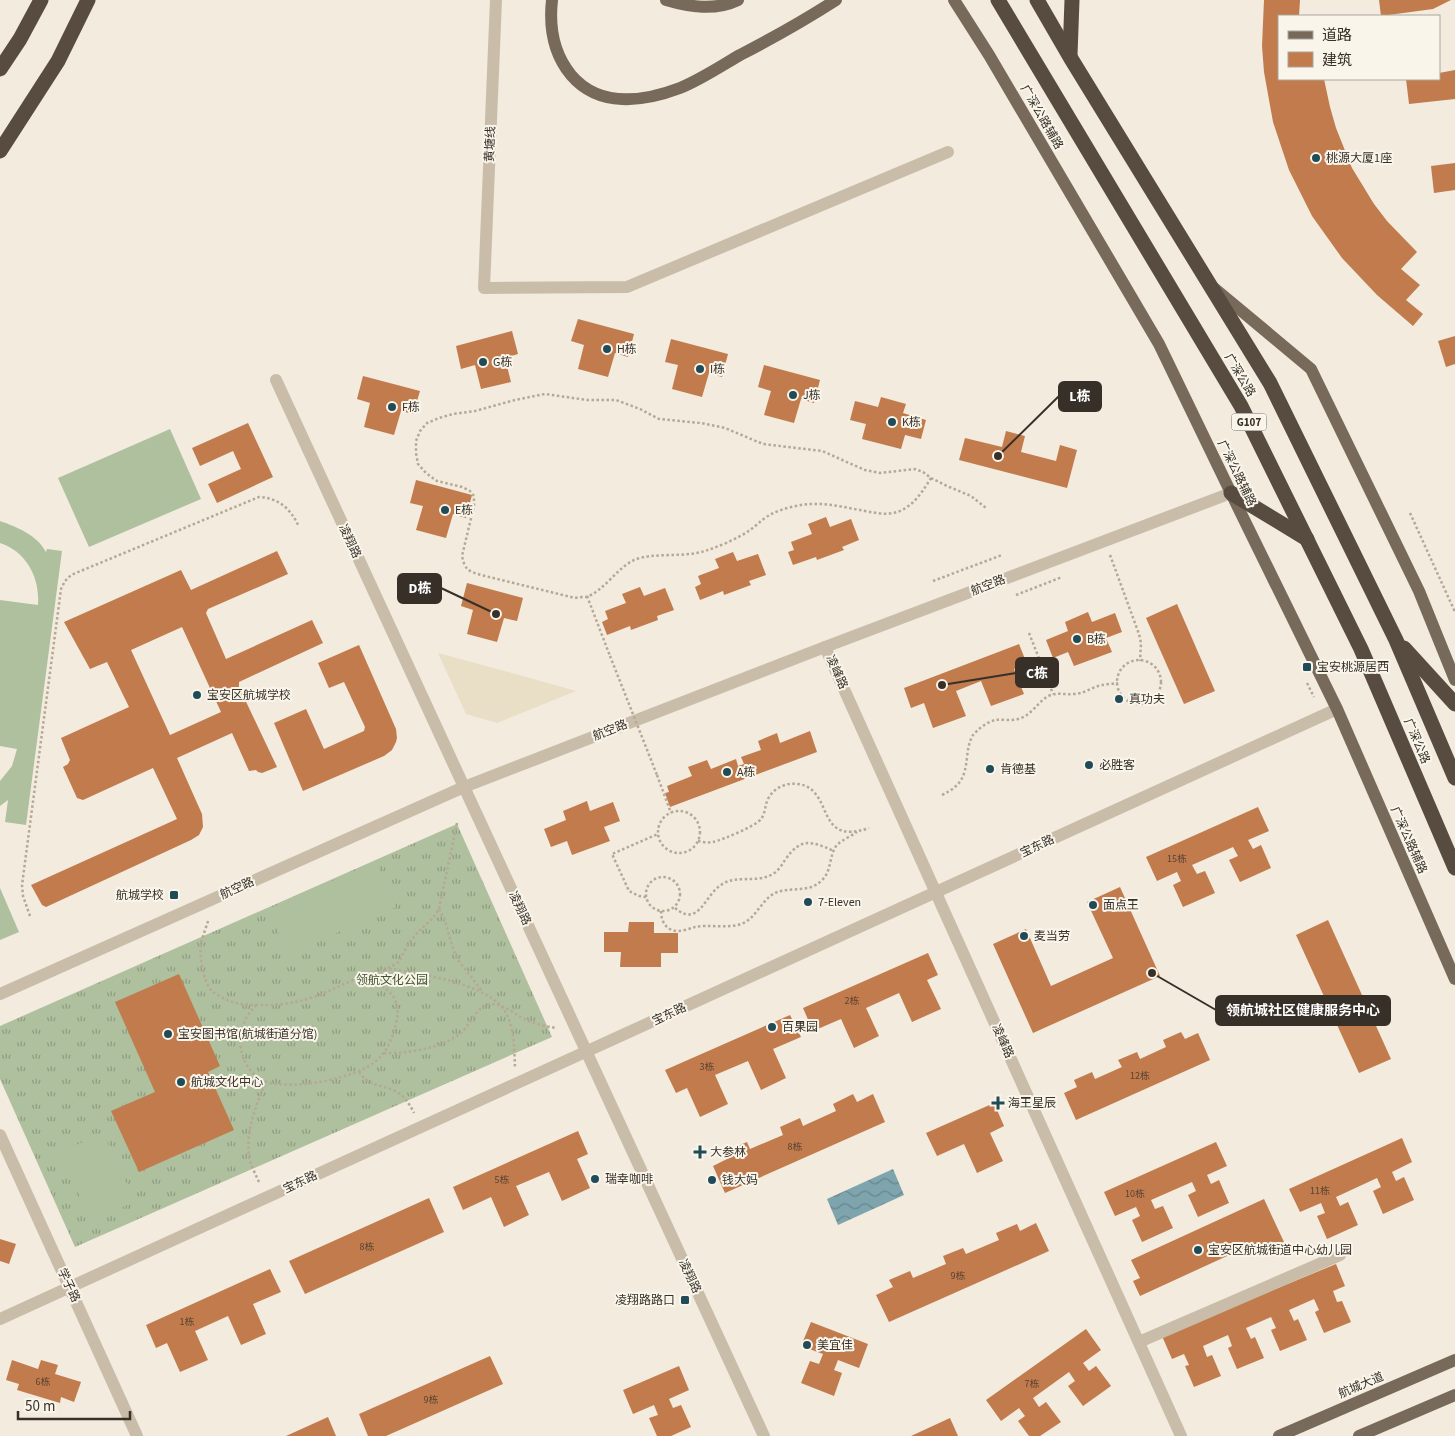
<svg xmlns="http://www.w3.org/2000/svg" width="1455" height="1436" viewBox="0 0 1455 1436" font-family="'Source Sans 3','Noto Sans SC',sans-serif">
<style>
.grass{fill:url(#grass-tufts)}
.pitch{fill:#afc09e}
.plaza{fill:#e9dfc6}
.water{fill:url(#water-waves)}
.building{fill:#c17b4d;fill-rule:evenodd}
.lines{fill:none;stroke-linecap:round;stroke-linejoin:round}
.path{stroke:#b5a894;stroke-width:2.5;stroke-dasharray:2.5 2.5;stroke-linecap:butt}
.minor{stroke:#c9bdaa;stroke-width:12}
.major{stroke:#786a5b;stroke-width:12}
.highway{stroke:#584c41;stroke-width:15}
.path-bridge{stroke:#b5a894;stroke-width:2.5;stroke-dasharray:2.5 2.5;stroke-linecap:butt}
.poi-dot{fill:#204b57;stroke:#f9f5ea;stroke-width:2}
.labels{text-anchor:middle;stroke-width:4;stroke-linejoin:round;paint-order:stroke}
.number-label{font-size:10px;fill:#5a4332}
.shield{fill:#f9f5ea;stroke:#716b63;stroke-width:1}
.shield-label{font-size:11px;font-weight:bold;fill:#373029}
.street-label{font-size:12px;fill:#373029;stroke:#f9f5ea}
.poi-label{font-size:12px;fill:#373029;stroke:#f9f5ea;text-anchor:start}
.park-label{font-size:12px;fill:#40542e;stroke:#f9f5ea}
.leader{fill:none;stroke:#373029;stroke-width:2}
.callout-dot{fill:#373029;stroke:#f9f5ea;stroke-width:2}
.callout{fill:#373029;stroke:#373029;stroke-width:2}
.callout-label{font-size:14px;text-anchor:middle;font-weight:bold;fill:#fff}
</style>
<defs>
<pattern id="grass-tufts" width="24" height="20" patternUnits="userSpaceOnUse" patternTransform="scale(1.25)"><rect width="24" height="20" fill="#afc09e"/><path d="M3 7l-1-3M5 7V3M7 7l1-3M15 17l-1-3M17 17v-4M19 17l1-3" fill="none" stroke="#8f9c81"/></pattern>
<pattern id="water-waves" width="16" height="10" patternUnits="userSpaceOnUse" patternTransform="scale(1.25)"><rect width="16" height="10" fill="#7ea4ad"/><path d="M0 5q4-4 8 0t8 0" fill="none" stroke="#68868d"/></pattern>
</defs>
<rect width="100%" height="100%" fill="#f2ebde"/>
<path class="grass" d="M457 824 552 1037 75 1247 0 1079V1026Z"/>
<g class="pitch">
<path d="M170 429 201 499 89 547 58 478Z"/>
<path d="M0 521C17 527 37 535 46 552L47 549 62 551 26 825 5 822 8 800 0 806V781L12 766 17 749 0 746V600L38 605C40 578 27 552 0 543Z"/>
<path d="M376 862 396 907 288 954 268 909Z"/>
<path d="M0 888 19 932 0 940Z"/>
<path d="M103 1133 135 1201 92 1222 59 1153Z"/>
</g>
<path class="plaza" d="M438 653 519 675 576 691 497 723 487 720 466 714Z"/>
<path class="water" d="M893 1169 904 1195 838 1225 827 1199Z"/>
<g class="building">
<path d="M1264 0H1300L1299 16H1279V79H1324L1330 107 1336 128 1352 168 1374 204 1387 221 1417 252 1401 269 1420 285 1406 300 1423 314 1413 326 1377 295 1342 258 1312 216 1289 170 1273 122 1264 72 1262 46Z"/>
<path d="M1379 0H1451L1433 9 1381 16Z"/>
<path d="M1455 70V99L1409 104 1406 79H1439V73Z"/>
<path d="M1455 163V190L1434 193 1431 166Z"/>
<path d="M578 319 634 334 628 357 615 353 608 377 578 369 584 345 571 341Z"/>
<path d="M512 331 518 354 505 358 511 382 481 389 475 365 461 369 456 346Z"/>
<path d="M1455 336V364L1446 367 1438 341Z"/>
<path d="M671 339 728 354 722 377 709 373 702 397 672 389 678 365 665 362Z"/>
<path d="M764 365 820 380 814 403 801 399 794 423 764 415 771 391 758 387Z"/>
<path d="M363 376 420 391 413 414 401 411 394 435 364 427 370 403 357 399Z"/>
<path d="M881 397 906 404 903 413 926 420 921 439 905 435 901 449 862 439 866 424 850 420 855 401 878 407Z"/>
<path d="M248 423 273 477 217 503 208 484 241 469 233 451 200 466 192 448Z"/>
<path d="M1006 431 1025 436 1021 452 1056 461 1060 445 1077 450 1067 488 959 460 965 438 1002 447Z"/>
<path d="M416 480 472 495 466 518 453 514 446 538 416 530 423 506 410 503Z"/>
<path d="M826 517 830 527 851 519 859 540 842 547 844 550 817 560 816 557 793 565 788 552 794 550 791 542 812 534 808 524Z"/>
<path d="M277 551 288 574 208 609 206 613 226 659 312 620 323 643 239 682V687L277 767 262 773 258 772 256 770 249 771 232 733 177 758 202 814 203 827 199 835 191 840 46 907 42 905 31 885 177 819 153 768 83 800 77 798 63 767 68 764 70 760 61 738 129 707 107 662 90 669 64 622 181 570 191 590ZM182 627 221 712 170 735 131 650Z"/>
<path d="M733 552 737 561 758 554 766 575 749 581 751 585 724 595 723 591 700 600 695 587 701 584 698 576 719 568 715 559Z"/>
<path d="M467 583 523 598 517 621 504 618 497 642 467 634 473 610 461 606Z"/>
<path d="M640 587 644 596 665 588 674 610 657 616 658 620 631 630 630 626 607 635 602 622 608 619 605 611 626 603 622 594Z"/>
<path d="M1177 604 1215 691 1184 704 1146 618Z"/>
<path d="M1088 612 1092 622 1115 613 1122 632 1106 638 1112 652 1074 666 1068 652 1053 658 1046 640 1068 631 1065 622Z"/>
<path d="M1019 644 1027 664 1014 669 1024 694 991 706 981 681 956 691 966 716 933 728 924 703 911 708 904 688Z"/>
<path d="M359 645 396 729 397 738 396 742 392 750 384 756 303 791 274 723 306 709 324 749 364 731 365 727 344 682 329 688 318 663Z"/>
<path d="M810 731 817 752 670 807 665 793 669 792 667 786 692 776 688 767 707 760 711 769 736 759 738 766 744 764 741 757 761 750 758 741 777 733 780 743Z"/>
<path d="M587 801 590 811 613 802 620 821 604 827 610 841 572 855 567 841 551 847 544 829 566 820 563 811Z"/>
<path d="M1258 807 1269 831 1248 840 1253 849 1261 845 1271 868 1240 882 1229 860 1238 856 1233 847 1192 865 1197 874 1205 871 1215 893 1183 907 1173 885 1181 881 1177 872 1157 881 1146 857Z"/>
<path d="M1120 887 1160 976 1033 1033 993 944 1026 929 1051 986 1113 958 1087 902Z"/>
<path d="M1328 920 1391 1059 1359 1073 1296 935Z"/>
<path d="M629 922H654V933H678V953H661V967H620L621 952H604V932H628Z"/>
<path d="M928 953 938 975 927 980 941 1009 912 1022 899 993 866 1008 879 1036 854 1048 841 1019 813 1031 803 1008Z"/>
<path d="M179 974 220 1066 208 1072 234 1130 139 1172 111 1111 155 1092 115 1002Z"/>
<path d="M790 1015 801 1037 773 1049 786 1078 761 1090 748 1061 715 1075 728 1104 700 1117 687 1088 676 1093 665 1070Z"/>
<path d="M1181 1032 1185 1039 1198 1033 1210 1060 1076 1120 1064 1093 1077 1087 1074 1080 1092 1072 1095 1079 1122 1067 1118 1060 1137 1052 1140 1059 1166 1047 1163 1040Z"/>
<path d="M853 1094 857 1102 873 1094 885 1122 725 1193 713 1166 729 1158 726 1151 747 1142 750 1149 783 1135 780 1127 800 1118 803 1126 836 1111 833 1104Z"/>
<path d="M994 1103 1004 1126 990 1133 1003 1161 977 1173 964 1144 937 1156 926 1133Z"/>
<path d="M578 1131 588 1154 577 1159 590 1188 562 1201 549 1172 516 1186 529 1215 504 1227 491 1197 463 1210 453 1187Z"/>
<path d="M1402 1138 1412 1162 1392 1172 1396 1181 1404 1177 1414 1200 1383 1214 1373 1191 1381 1187 1377 1178 1336 1197 1340 1206 1348 1202 1358 1225 1327 1239 1317 1216 1325 1213 1321 1203 1300 1212 1289 1189Z"/>
<path d="M1216 1142 1227 1166 1207 1175 1211 1184 1219 1180 1229 1203 1198 1217 1188 1195 1196 1191 1192 1182 1151 1200 1155 1209 1163 1206 1173 1228 1142 1242 1132 1220 1140 1216 1136 1207 1115 1216 1104 1192Z"/>
<path d="M429 1198 444 1232 305 1294 289 1261Z"/>
<path d="M1264 1199 1284 1242 1256 1254 1251 1245 1140 1296 1133 1281 1140 1278 1131 1260Z"/>
<path d="M1036 1223 1049 1251 889 1322 876 1295 893 1287 889 1280 910 1271 913 1278 946 1264 943 1256 963 1248 966 1254 999 1240 996 1233 1017 1224 1020 1231Z"/>
<path d="M0 1239 16 1244 9 1264 0 1261Z"/>
<path d="M1336 1264 1345 1286 1333 1291 1337 1302 1342 1301 1351 1322 1324 1333 1315 1312 1319 1310 1314 1299 1289 1310 1294 1321 1298 1319 1307 1340 1280 1351 1271 1330 1276 1328 1271 1317 1246 1328 1251 1339 1255 1337 1264 1358 1237 1369 1228 1348 1232 1346 1228 1335 1203 1346 1207 1357 1212 1355 1221 1376 1194 1387 1185 1366 1189 1365 1184 1354 1172 1359 1162 1336Z"/>
<path d="M270 1269 281 1292 253 1304 266 1334 241 1345 228 1316 195 1331 208 1360 180 1372 167 1343 156 1348 146 1325Z"/>
<path d="M811 1322 868 1344 859 1368 838 1360 834 1370 842 1373 834 1396 801 1383 810 1361 819 1364 823 1354 801 1346Z"/>
<path d="M1086 1329 1101 1350 1083 1363 1089 1371 1096 1366 1111 1386 1083 1406 1068 1386 1075 1381 1069 1372 1033 1398 1039 1407 1046 1402 1061 1422 1040 1436H1029L1018 1421 1025 1416 1019 1408 1001 1421 986 1400Z"/>
<path d="M490 1356 503 1384 386 1436H368L359 1414Z"/>
<path d="M12 1360 38 1369 41 1360 58 1365 55 1374 81 1382 74 1402 61 1397 60 1403 17 1390 19 1384 6 1380Z"/>
<path d="M679 1366 689 1390 669 1399 673 1408 681 1405 691 1427 671 1436H657L649 1418 658 1415 654 1405 633 1414 623 1390Z"/>
<path d="M328 1417 336 1436H286Z"/>
<path d="M950 1418 958 1436H911Z"/>
</g>
<g class="lines">
<g class="path">
<path d="M931 478C923 491 913 507 897 512 886 516 871 512 860 510 838 506 818 501 796 506 786 508 776 511 768 516 761 520 756 526 750 530 737 539 720 546 705 551 683 558 653 552 634 560 617 568 603 592 586 597 583 597 579 597 575 598L481 575C468 571 465 570 462 556L474 506V496L470 491 462 487 437 481 426 473 418 464 416 453V441L420 431 427 423 439 418 453 414 475 411 515 400 545 394 587 400H616L640 409 659 419 701 423 725 428 763 444 822 451 865 470 880 473 915 469 923 472 931 478 947 486 971 496 986 508"/>
<path d="M1410 513 1455 612"/>
<path d="M1110 555 1139 634 1141 643 1140 661"/>
<path d="M933 581 1002 555"/>
<path d="M1016 595 1062 577"/>
<path d="M587 596 610 656"/>
<path d="M1029 633 1053 694"/>
<circle cx="1139" cy="682" r="22"/>
<path d="M1307 683 1314 697"/>
<path d="M657 775 671 813"/>
<path d="M942 795C961 786 965 777 967 757 968 749 969 742 973 735 978 729 987 722 995 720 1002 719 1010 721 1018 719 1031 716 1037 703 1048 696 1057 692 1065 695 1074 694 1084 694 1092 687 1102 685 1107 684 1113 684 1118 683"/>
<circle cx="679" cy="832" r="21"/>
<path d="M698 841C703 842 708 843 713 842 722 840 756 826 761 819 765 814 765 807 767 801 772 789 785 782 798 784 835 789 814 847 869 828"/>
<circle cx="663" cy="894" r="17"/>
<path d="M646 897 639 896 629 891 612 854 658 834"/>
<path d="M675 908C699 928 704 896 721 885 736 874 755 884 773 874 778 871 782 865 785 860 801 837 811 841 834 851"/>
<path d="M439 909 445 921 453 949 458 960 482 991"/>
<path d="M661 911C661 919 664 927 672 930 679 933 688 929 695 927 709 924 727 929 741 924 756 919 761 900 775 893 790 886 809 894 822 880 832 871 829 854 837 845 842 840 851 836 857 832"/>
<path d="M30 916 23 896 22 885 61 589 65 581 71 575 259 497C279 498 291 509 299 527"/>
<path d="M208 921C206 928 203 935 201 943 199 954 203 981 211 990 213 992 215 993 218 995 230 1003 243 1005 257 1005 281 1006 303 1002 324 993 346 984 369 970 392 969 422 974 479 983 500 1005 515 1020 514 1048 515 1067"/>
<path d="M388 968 399 962 408 944 418 932 433 918 439 909 457 823"/>
<path d="M256 1005C252 1010 247 1015 245 1021 234 1042 243 1074 267 1082 293 1090 357 1079 377 1060 388 1050 393 1037 396 1023 403 995 385 986 362 977"/>
<path d="M384 1053C407 1054 442 1048 461 1033 469 1026 479 1004 490 1004 505 1003 517 1017 531 1022 539 1025 548 1027 557 1028"/>
<path d="M359 1072C369 1086 378 1084 393 1090 403 1094 409 1103 414 1113"/>
<path d="M259 1182C256 1175 252 1168 250 1161 244 1134 256 1106 266 1081"/>
</g>
<g class="minor">
<path d="M496 0 484 288 627 287 948 152"/>
<path d="M276 380 764 1436"/>
<path d="M825 647 1181 1436"/>
<path d="M0 994 464 787 825 647 1231 493"/>
<path d="M0 1135 137 1436"/>
<path d="M0 1319 1337 709"/>
<path d="M1139 1342 1340 1255"/>
</g>
<g class="major">
<path d="M552 0C549 27 553 53 571 75 599 108 643 102 680 88 700 80 721 66 740 55 773 38 805 20 836 0"/>
<path d="M666 0C690 7 715 11 738 0"/>
<path d="M954 0 989 55 1159 344 1231 493 1337 709 1455 979"/>
<path d="M1214 288 1311 369 1419 591 1455 680"/>
<path d="M1279 1436 1455 1360"/>
<path d="M1359 1436 1455 1395"/>
</g>
<g class="highway">
<path d="M998 0 1241 406 1361 649 1455 868"/>
<path d="M1037 0 1070 57 1270 383 1396 640 1455 778"/>
<path d="M1070 55 1072 0"/>
<path d="M0 69 20 39 41 0"/>
<path d="M0 151 58 61 88 0"/>
<path d="M1231 493 1307 539"/>
<path d="M1404 648 1455 704"/>
</g>
<path class="path-bridge" d="M610 656 657 775"/>
</g>
<g class="poi-dot">
<circle cx="1316" cy="158" r="5"/>
<circle cx="607" cy="349" r="5"/>
<circle cx="483" cy="362" r="5"/>
<circle cx="700" cy="369" r="5"/>
<circle cx="793" cy="395" r="5"/>
<circle cx="392" cy="407" r="5"/>
<circle cx="892" cy="422" r="5"/>
<circle cx="445" cy="510" r="5"/>
<circle cx="1077" cy="639" r="5"/>
<rect x="1302" y="662" width="10" height="10" rx="2.5"/>
<circle cx="197" cy="695" r="5"/>
<circle cx="1119" cy="699" r="5"/>
<circle cx="1089" cy="765" r="5"/>
<circle cx="990" cy="769" r="5"/>
<circle cx="727" cy="772" r="5"/>
<rect x="169" y="890" width="10" height="10" rx="2.5"/>
<circle cx="808" cy="902" r="5"/>
<circle cx="1093" cy="905" r="5"/>
<circle cx="1024" cy="936" r="5"/>
<circle cx="772" cy="1027" r="5"/>
<circle cx="168" cy="1034" r="5"/>
<circle cx="181" cy="1082" r="5"/>
<path d="M995.5 1095.5h5v5h5v5h-5v5h-5v-5h-5v-5h5z"/>
<path d="M697.5 1144.5h5v5h5v5h-5v5h-5v-5h-5v-5h5z"/>
<circle cx="595" cy="1179" r="5"/>
<circle cx="712" cy="1180" r="5"/>
<circle cx="1198" cy="1250" r="5"/>
<rect x="680" y="1295" width="10" height="10" rx="2.5"/>
<circle cx="807" cy="1345" r="5"/>
</g>
<g class="labels">
<g class="number-label">
<text x="1177" y="862">15栋</text>
<text x="852" y="1004">2栋</text>
<text x="707" y="1070">3栋</text>
<text x="1140" y="1079">12栋</text>
<text x="795" y="1150">8栋</text>
<text x="502" y="1183">5栋</text>
<text x="1320" y="1194">11栋</text>
<text x="1135" y="1197">10栋</text>
<text x="367" y="1250">8栋</text>
<text x="958" y="1279">9栋</text>
<text x="187" y="1325">1栋</text>
<text x="43" y="1385">6栋</text>
<text x="1032" y="1387">7栋</text>
<text x="431" y="1403">9栋</text>
</g>
<rect class="shield" x="1231.5" y="413.5" width="35" height="17" rx="4"/>
<g class="shield-label">
<text x="1249" y="426">G107</text>
</g>
<g class="street-label">
<text transform="translate(1042 117) rotate(60)" y="4">广深公路辅路</text>
<text transform="translate(490 144) rotate(-88)" y="4">黄塘线</text>
<text transform="translate(1240 375) rotate(59)" y="4">广深公路</text>
<text transform="translate(1237 473) rotate(64)" y="4">广深公路辅路</text>
<text transform="translate(350 541) rotate(65)" y="4">凌翔路</text>
<text transform="translate(988 585) rotate(-21)" y="4">航空路</text>
<text transform="translate(837 672) rotate(66)" y="4">凌峰路</text>
<text transform="translate(610 730) rotate(-21)" y="4">航空路</text>
<text transform="translate(1417 741) rotate(67)" y="4">广深公路</text>
<text transform="translate(1409 840) rotate(66)" y="4">广深公路辅路</text>
<text transform="translate(1037 846) rotate(-25)" y="4">宝东路</text>
<text transform="translate(237 888) rotate(-24)" y="4">航空路</text>
<text transform="translate(520 908) rotate(65)" y="4">凌翔路</text>
<text transform="translate(669 1014) rotate(-25)" y="4">宝东路</text>
<text transform="translate(1003 1041) rotate(66)" y="4">凌峰路</text>
<text transform="translate(300 1182) rotate(-25)" y="4">宝东路</text>
<text transform="translate(690 1276) rotate(65)" y="4">凌翔路</text>
<text transform="translate(69 1285) rotate(65)" y="4">学子路</text>
<text transform="translate(1361 1385) rotate(-23)" y="4">航城大道</text>
</g>
<g class="poi-label">
<text x="1326" y="162">桃源大厦1座</text>
<text x="617" y="353">H栋</text>
<text x="493" y="366">G栋</text>
<text x="710" y="373">I栋</text>
<text x="803" y="399">J栋</text>
<text x="402" y="411">F栋</text>
<text x="902" y="426">K栋</text>
<text x="455" y="514">E栋</text>
<text x="1087" y="643">B栋</text>
<text x="1317" y="671">宝安桃源居西</text>
<text x="207" y="699">宝安区航城学校</text>
<text x="1129" y="703">真功夫</text>
<text x="1099" y="769">必胜客</text>
<text x="1000" y="773">肯德基</text>
<text x="737" y="776">A栋</text>
<text x="164" y="899" text-anchor="end">航城学校</text>
<text x="818" y="906">7-Eleven</text>
<text x="1103" y="909">面点王</text>
<text x="1034" y="940">麦当劳</text>
<text x="782" y="1031">百果园</text>
<text x="178" y="1038">宝安图书馆(航城街道分馆)</text>
<text x="191" y="1086">航城文化中心</text>
<text x="1008" y="1107">海王星辰</text>
<text x="710" y="1156">大参林</text>
<text x="605" y="1183">瑞幸咖啡</text>
<text x="722" y="1184">钱大妈</text>
<text x="1208" y="1254">宝安区航城街道中心幼儿园</text>
<text x="675" y="1304" text-anchor="end">凌翔路路口</text>
<text x="817" y="1349">美宜佳</text>
</g>
<g class="park-label">
<text x="392" y="984">领航文化公园</text>
</g>
</g>
<path class="leader" d="M998 456L1059 396M496 614L441 588M942 685L1016 673M1152 973L1216 1010"/>
<g class="callout-dot">
<circle cx="998" cy="456" r="5"/>
<circle cx="496" cy="614" r="5"/>
<circle cx="942" cy="685" r="5"/>
<circle cx="1152" cy="973" r="5"/>
</g>
<g class="callout">
<rect x="1059" y="382" width="42" height="29" rx="5"/>
<rect x="398" y="574" width="43" height="29" rx="5"/>
<rect x="1016" y="658" width="42" height="29" rx="5"/>
<rect x="1216" y="996" width="174" height="29" rx="5"/>
</g>
<g class="callout-label">
<text x="1080" y="401">L栋</text>
<text x="420" y="593">D栋</text>
<text x="1037" y="678">C栋</text>
<text x="1303" y="1015">领航城社区健康服务中心</text>
</g>
<rect x="1278" y="15" width="162" height="65" fill="#f9f5ea" stroke="#aba69d"/>
<rect x="1288" y="31" width="25" height="8" fill="#786a5b" stroke="#aba69d"/>
<text x="1322" y="40" font-size="15" fill="#373029">道路</text>
<rect x="1288" y="52" width="25" height="15" fill="#c17b4d" stroke="#aba69d"/>
<text x="1322" y="65" font-size="15" fill="#373029">建筑</text>
<path d="M18 1411v8h112v-8" fill="none" stroke="#373029" stroke-width="2.5"/>
<text x="25" y="1411" font-size="15" fill="#373029" stroke="#f9f5ea" stroke-width="4" paint-order="stroke">50 m</text>
</svg>
